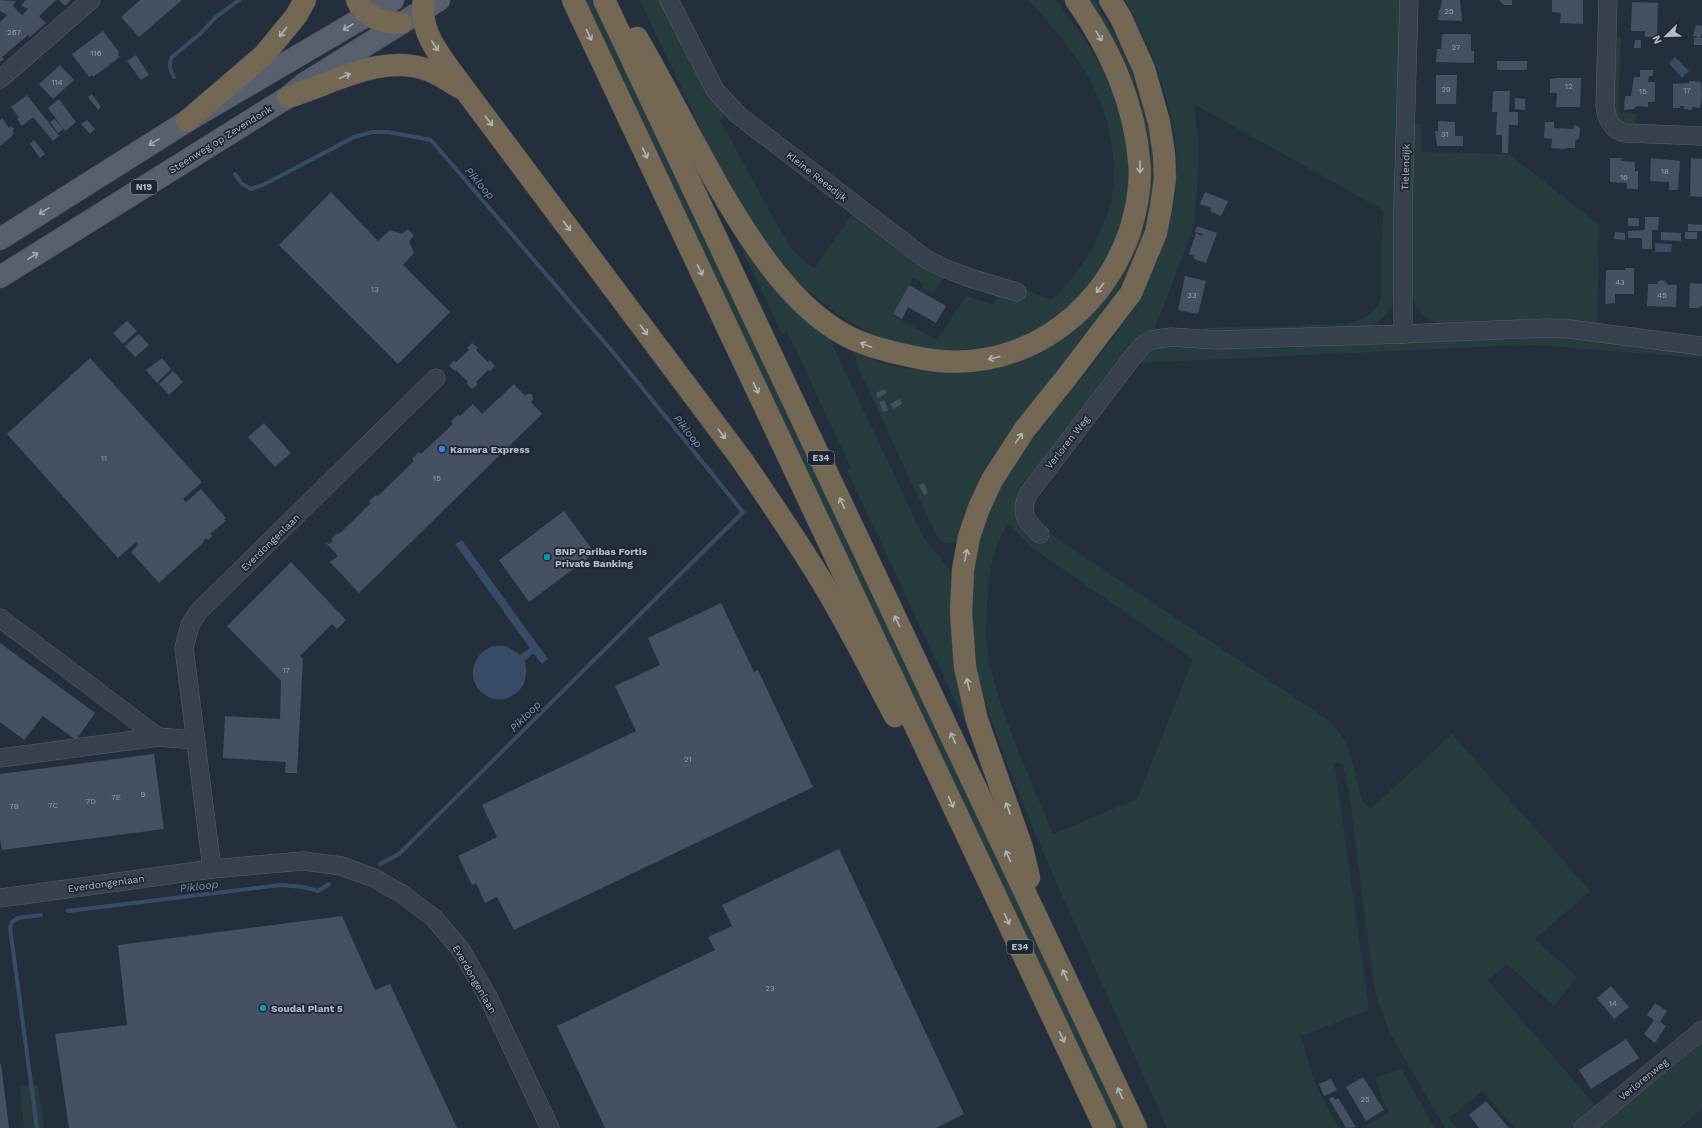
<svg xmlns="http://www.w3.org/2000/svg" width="1702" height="1128" viewBox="0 0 1702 1128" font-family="'Work Sans',sans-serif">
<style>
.green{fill:#263c3f;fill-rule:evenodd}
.water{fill:#394c67}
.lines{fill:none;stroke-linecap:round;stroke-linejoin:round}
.stream{stroke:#394c67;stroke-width:4}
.building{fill:#455162}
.minor-casing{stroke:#565f6c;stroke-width:19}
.major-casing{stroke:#414a57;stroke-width:23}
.highway-casing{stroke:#434c59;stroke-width:23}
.minor{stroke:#38414e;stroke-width:18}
.major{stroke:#56606e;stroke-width:22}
.highway{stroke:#746855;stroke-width:22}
.oneway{stroke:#a1aab7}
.oneway2{stroke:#aeb4bd}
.shop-dot{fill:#3f7fe0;stroke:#1d2633;stroke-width:1.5}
.culture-dot{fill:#0f9aa8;stroke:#1d2633;stroke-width:1.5}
.labels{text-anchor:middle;stroke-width:3.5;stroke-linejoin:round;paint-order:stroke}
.number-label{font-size:8px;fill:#98a1af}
.shield{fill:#1d2633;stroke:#878f9c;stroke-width:1}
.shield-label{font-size:9px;font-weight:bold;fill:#b4bcc9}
.street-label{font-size:10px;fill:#b4bcc9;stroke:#1d2633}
.poi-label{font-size:10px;font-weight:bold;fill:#b4bcc9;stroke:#1d2633;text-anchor:start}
.water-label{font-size:11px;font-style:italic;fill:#7c92b1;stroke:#1d2633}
</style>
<rect width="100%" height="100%" fill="#242f3e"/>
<g class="green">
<path d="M583 0H591L1124 1128H1117Z"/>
<path d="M640 0H664L726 113 720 120 781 232 793 251 814 269 854 212 945 275 933 294 921 287 923 283 913 278 892 315 937 340 966 296 994 305 1002 281 1052 300C1078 276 1095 247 1107 214 1110 205 1113 194 1114 184 1115 154 1109 120 1096 93 1081 58 1053 28 1029 0H1056L1083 36 1102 68 1112 92 1125 133 1130 172V201L1108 263 1063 316 1017 341 989 347 949 351 928 350 885 341 867 332 836 313 801 285 777 258 744 212 719 168Z"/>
<path d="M1087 0H1094C1128 51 1159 119 1155 181 1154 198 1150 216 1146 232 1141 253 1125 279 1114 298L960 538C951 546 942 545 936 535L861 374C858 368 854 359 858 352 866 354 872 360 880 363 887 365 896 366 904 368 946 377 1009 372 1046 349 1052 346 1058 340 1063 336L1149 185Z"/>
<path d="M1125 0H1402L1394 302C1389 313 1382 319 1372 326L1203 333 1205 328 1344 324C1360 321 1375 315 1381 298L1383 210 1194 104 1198 138V162L1197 187 1194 222 1189 240 1153 333 1115 368 1024 485C1018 495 1014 502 1016 514L1043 529 1327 719 1336 728 1345 741 1353 764 1362 801 1371 809 1452 734 1590 891 1535 939 1577 977 1554 1006 1507 964 1488 981 1596 1106 1571 1128H1514L1483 1090 1449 1118 1457 1128H1445L1390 1033 1377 1000 1373 978 1351 805 1343 764 1334 762 1369 1010 1301 1036 1314 1082 1339 1128H1167C1133 1053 1099 977 1065 902 1038 841 1012 780 991 718 983 694 975 670 972 646 970 632 971 616 972 602 973 584 974 565 978 547 985 512 1011 464 1032 436 1048 415 1067 395 1084 375 1103 351 1124 325 1139 300 1149 283 1155 266 1162 249 1195 157 1168 81 1125 0ZM1008 523 1031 547 1193 659 1137 799 1053 834C1034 788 1013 742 998 695 993 678 988 661 986 644 985 630 986 616 987 602 988 573 993 548 1008 523Z"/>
<path d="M1614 37H1621L1618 112 1636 113 1635 127 1624 125 1612 112Z"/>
<path d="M1414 123 1421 124V152L1509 154 1599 225 1597 325 1439 324C1422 318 1415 308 1410 291Z"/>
<path d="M743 239 826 331 923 536C932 551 946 561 953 577L974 728 969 731 847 470 851 468 787 331 782 334 738 241Z"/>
<path d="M1493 336H1550L1702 352V358L1535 345 1500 346 1136 363 1148 349 1165 344 1215 349H1268Z"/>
<path d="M1702 1043V1109L1679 1128H1597Z"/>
<path d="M1402 1070 1434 1128H1367L1366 1126 1389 1112 1381 1097 1376 1077Z"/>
<path d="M38 1085 44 1128H24L20 1086Z"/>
</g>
<g class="water">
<path d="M1675 57 1689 71 1682 78 1669 63Z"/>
<path d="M1655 243 1672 244 1671 252H1655Z"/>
<path d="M462 540 548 659 542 664 533 653 525 661C527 672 527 685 517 692 510 698 500 702 491 698 455 683 479 634 510 648 513 650 517 653 520 655L530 648 455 544Z"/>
</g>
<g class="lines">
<g class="stream">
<path d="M174 77C170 70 168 64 172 57L200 34 216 17 239 0"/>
<path d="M235 174 242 184 251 189 265 184 354 137 372 132H388L431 140 618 358 743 512 399 854 380 864"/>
<path d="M68 911 281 885 303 887 318 891 329 884"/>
<path d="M37 1128 10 928 12 922 18 918 41 915"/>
</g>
</g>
<g class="building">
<path d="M0 0 16 1 13 6 22 15 28 9 21 5 26 0H56L39 16 46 23 30 37 28 35 2 57 4 59 0 62V22L7 15 0 11Z"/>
<path d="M59 0H71L65 6Z"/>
<path d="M140 0H182L139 37 121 17Z"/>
<path d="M1442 0H1460L1462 21 1438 20 1439 10H1440Z"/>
<path d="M1499 0H1512V5H1504Z"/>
<path d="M1552 0H1583V24L1560 23 1561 13 1552 12Z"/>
<path d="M1632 2 1658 3 1657 37H1645V31H1631Z"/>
<path d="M1696 25 1702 26V34L1700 38 1693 36Z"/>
<path d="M103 31 119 52 118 55 120 57 93 77 92 75 89 77 72 54Z"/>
<path d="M1442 34H1471V51H1474V63L1436 62 1437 49H1441Z"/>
<rect x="1694" y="38" width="8" height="7"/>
<path d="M1635 40H1641V48H1634Z"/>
<path d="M136 55 149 75 141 80 127 61Z"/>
<rect x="1497" y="61" width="30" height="9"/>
<path d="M60 65 74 80 53 99 39 84Z"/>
<path d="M1640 70H1653V76H1649L1648 82H1655V102H1648V107L1637 106 1633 109 1624 110 1625 96H1631L1634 77H1640Z"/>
<path d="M1436 75H1457L1456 104H1436Z"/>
<path d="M1557 78H1581L1580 107H1556L1557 93H1550V79Z"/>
<path d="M1689 81 1701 82 1702 97 1700 108 1692 107V110L1684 109V106H1680V108H1673V84L1689 83Z"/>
<path d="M1493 91H1510L1509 112H1518V125H1509L1508 153H1502V135H1496L1497 112H1492Z"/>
<path d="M92 94 101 107 98 110 88 97Z"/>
<path d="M27 95 59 136 53 141 33 117 22 126 17 119 19 117 11 107Z"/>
<path d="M1515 98 1525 99V110L1515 109Z"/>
<path d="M59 99 76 122 65 131 48 108Z"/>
<path d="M2 118 9 128 11 126 14 129 12 131 14 133 11 137 0 146V120Z"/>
<path d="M55 119 63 129 58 133 50 122Z"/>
<path d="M87 120 95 129 90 134 81 124Z"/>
<path d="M1438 121 1455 122V136H1463V146H1437L1435 131H1438Z"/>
<path d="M1545 122H1554V128L1574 129V125L1578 126 1580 129 1579 138 1575 141V148H1566V149L1551 148 1552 139 1544 138Z"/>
<path d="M34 140 45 154 40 158 30 144Z"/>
<path d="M1610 158H1622L1621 161 1635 162V171H1638V189H1627V183L1610 182Z"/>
<path d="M1651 158 1680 161 1678 190H1669V182L1650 181Z"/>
<path d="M1691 158 1702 159V197L1690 196Z"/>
<path d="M331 192 378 241 390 230 402 234 408 229 414 236 409 241 414 253 403 265 450 312 398 364 279 245Z"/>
<path d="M1205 192 1228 201 1221 216 1210 211 1211 208 1200 204Z"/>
<path d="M1645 217H1659L1658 230H1652V249H1642V238H1628V231L1645 230Z"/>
<rect x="1628" y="218" width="11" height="8"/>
<path d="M1688 224 1702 225V231H1688Z"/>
<path d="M1197 226 1217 233 1206 263 1194 259V256L1189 254 1196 233 1202 236 1203 234 1195 232Z"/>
<path d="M1615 232 1625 233V240L1614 239Z"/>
<path d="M1661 232 1681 233V241L1661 240Z"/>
<rect x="1685" y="232" width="12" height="7"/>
<path d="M1625 268H1634V294H1615V303L1605 304 1606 270H1625Z"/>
<path d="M1185 276 1206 281 1198 314 1178 310Z"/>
<path d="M1661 280 1665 281 1668 285H1677L1676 307 1647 306 1648 284H1657L1658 281Z"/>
<path d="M1690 283 1702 284V306H1700V308H1689Z"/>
<path d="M909 285 946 306 936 323 908 307 902 319 893 314Z"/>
<path d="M127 321 137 331 123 344 113 333Z"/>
<path d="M139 334 149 345 135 357 125 346Z"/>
<path d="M472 343 478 348 476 350 488 362 490 360 495 366 490 371 488 370 476 382 478 384 472 389 466 383 468 382 456 370 455 371 449 366 454 360 456 362 469 350 467 348Z"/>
<path d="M90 358 202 482 183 499 186 502 201 489 226 518 224 519 226 521 210 534 212 536 208 540 206 538 203 541 204 542 159 583 131 552 138 545 136 542 118 558 7 434Z"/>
<path d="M162 358 171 369 157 383 146 370Z"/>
<path d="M173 371 183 382 169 395 159 384Z"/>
<path d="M514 384 525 396 527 394H532L533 400 531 402 542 414 359 593 330 562 338 556 326 543 329 544 333 541 331 539 338 533 339 534 371 503 369 501 376 495 378 496 414 461 412 459 419 452 421 454 453 424 451 421 458 415 460 416 473 404 482 414Z"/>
<path d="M885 389 887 393 878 398 876 393Z"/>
<path d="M900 399 902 404 893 409 890 404Z"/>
<path d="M884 400 888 410 883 412 879 402Z"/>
<path d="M264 423 291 453 275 467 248 437Z"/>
<path d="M924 483 928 493 924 495 919 485Z"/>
<path d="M564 511 595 553 529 602 499 560Z"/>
<path d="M291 562 346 620 337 629 332 624 300 656 303 659 297 773H285L286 762 223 758 225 716 280 719 281 681 227 626Z"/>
<path d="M721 603 754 672 758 670 813 787 514 930 497 897 485 903 476 883 472 885 458 856 497 837 482 805 636 731 615 686 660 665 648 638Z"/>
<path d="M0 643 95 713 76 740 43 716 24 740 0 722Z"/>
<path d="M154 754 164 829 2 850 0 838V774Z"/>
<path d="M839 849 964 1114 936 1128H605L557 1026 715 950 708 937 732 926 722 905Z"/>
<path d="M342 916 375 990 390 984 457 1128H69L55 1034 127 1025 118 945Z"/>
<path d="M1611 986 1629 1007 1614 1019 1597 998Z"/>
<path d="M1655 1003 1667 1011 1660 1022 1666 1026 1655 1043 1644 1034 1654 1020 1647 1015Z"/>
<path d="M1626 1039 1639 1058 1591 1089 1579 1070Z"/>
<path d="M0 1064H1L9 1128H0Z"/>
<path d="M1363 1077 1384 1110 1366 1121 1346 1087Z"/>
<path d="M1331 1079 1337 1090 1324 1096 1319 1084Z"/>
<path d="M1333 1097 1335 1100 1338 1098 1356 1127 1346 1128 1329 1099Z"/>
<path d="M1486 1101 1509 1128H1479L1469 1115Z"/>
</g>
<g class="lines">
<defs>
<g id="minor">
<path d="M669 0 715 90 738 115 926 259C955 275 986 283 1017 292"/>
<path d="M1409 0 1403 208V334L1546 328 1569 329 1702 346"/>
<path d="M1608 0 1605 105C1606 118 1612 131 1626 133L1702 136"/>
<path d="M0 79 91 0"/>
<path d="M1040 534C1025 521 1019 512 1029 493L1135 354 1143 345 1151 340 1171 337 1217 340 1403 334"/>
<path d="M0 618 158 737"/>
<path d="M0 758 158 737 196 740"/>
<path d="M212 869 184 648 190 625 198 612 436 378"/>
<path d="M0 898 212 869 303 861 342 866 374 878 402 894 434 918 461 950 488 997 550 1128"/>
<path d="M1583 1128 1702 1030"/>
</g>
<g id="major">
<path d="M0 239 187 121 393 0"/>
<path d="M0 277 288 97 305 83 439 0"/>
</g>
<g id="highway">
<path d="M357 0C365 19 383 22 401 23"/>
<path d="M424 0C417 34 447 64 465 90L742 460C770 501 798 542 824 585 849 627 872 672 895 716"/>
<path d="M573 0 1105 1128"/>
<path d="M604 0 1136 1128"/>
<path d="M637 38C678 108 711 182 757 248 777 277 800 305 829 325 856 345 887 351 919 358 1013 377 1100 320 1130 231 1137 208 1142 184 1139 160 1134 101 1109 47 1076 0"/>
<path d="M288 97C332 84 381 53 428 70 439 74 450 82 461 88"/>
<path d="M187 121 264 55 296 16 305 0"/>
<path d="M1029 878 1022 848 977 720 965 667 961 613 963 570 969 537 979 508 992 480 1025 429 1066 378 1131 293 1156 233 1161 207 1165 178 1164 154 1159 122 1144 69 1121 18 1110 0"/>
</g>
</defs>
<use href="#minor" class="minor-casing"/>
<use href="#major" class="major-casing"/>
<use href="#highway" class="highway-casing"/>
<use href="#minor" class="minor"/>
<use href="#major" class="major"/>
<use href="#highway" class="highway"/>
</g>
<defs><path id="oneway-shaft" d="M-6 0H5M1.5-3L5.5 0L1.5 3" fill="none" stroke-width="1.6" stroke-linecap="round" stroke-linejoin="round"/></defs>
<g class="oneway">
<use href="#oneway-shaft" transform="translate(348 27) rotate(150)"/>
<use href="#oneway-shaft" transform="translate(154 142) rotate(148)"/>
<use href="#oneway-shaft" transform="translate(44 211) rotate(148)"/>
<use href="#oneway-shaft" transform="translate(33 256) rotate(-32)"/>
</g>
<g class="oneway2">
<use href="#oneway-shaft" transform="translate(283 32) rotate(128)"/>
<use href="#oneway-shaft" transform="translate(589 35) rotate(65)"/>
<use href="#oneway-shaft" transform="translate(1099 36) rotate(60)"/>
<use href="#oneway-shaft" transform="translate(435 46) rotate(57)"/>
<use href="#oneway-shaft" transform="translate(345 76) rotate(-21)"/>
<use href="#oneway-shaft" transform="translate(489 121) rotate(53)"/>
<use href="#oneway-shaft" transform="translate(645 153) rotate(65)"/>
<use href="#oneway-shaft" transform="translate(1140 167) rotate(90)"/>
<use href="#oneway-shaft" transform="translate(567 226) rotate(53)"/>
<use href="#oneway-shaft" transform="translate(700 270) rotate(65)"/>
<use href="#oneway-shaft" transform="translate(1100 288) rotate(129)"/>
<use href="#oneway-shaft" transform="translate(644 330) rotate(53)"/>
<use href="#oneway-shaft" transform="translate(866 345) rotate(-158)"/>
<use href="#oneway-shaft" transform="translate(994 358) rotate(166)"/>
<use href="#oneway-shaft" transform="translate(756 388) rotate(65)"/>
<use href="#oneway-shaft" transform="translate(722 434) rotate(53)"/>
<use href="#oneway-shaft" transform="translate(1019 438) rotate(-55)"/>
<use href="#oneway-shaft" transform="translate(842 503) rotate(-115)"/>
<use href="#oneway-shaft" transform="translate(966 555) rotate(-78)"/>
<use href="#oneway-shaft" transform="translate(897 621) rotate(-115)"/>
<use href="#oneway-shaft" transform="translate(968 684) rotate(-103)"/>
<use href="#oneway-shaft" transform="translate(953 738) rotate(-115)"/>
<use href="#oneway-shaft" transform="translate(951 802) rotate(65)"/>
<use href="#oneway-shaft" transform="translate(1008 808) rotate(-110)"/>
<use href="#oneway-shaft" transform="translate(1008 856) rotate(-115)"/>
<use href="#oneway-shaft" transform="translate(1007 919) rotate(65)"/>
<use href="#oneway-shaft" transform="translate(1065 975) rotate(-115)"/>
<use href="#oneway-shaft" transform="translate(1062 1037) rotate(65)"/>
<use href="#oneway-shaft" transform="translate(1120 1093) rotate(-115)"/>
</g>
<circle class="shop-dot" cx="442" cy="449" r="4"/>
<g class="culture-dot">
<circle cx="547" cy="557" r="4"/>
<circle cx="263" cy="1008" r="4"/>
</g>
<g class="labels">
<g class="number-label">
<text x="1449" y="14">25</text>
<text x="14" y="35">267</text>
<text x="1456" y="50">27</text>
<text x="96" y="56">116</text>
<text x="57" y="85">114</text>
<text x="1569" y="89">12</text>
<text x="1446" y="92">29</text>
<text x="1687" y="93">17</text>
<text x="1643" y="94">15</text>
<text x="1445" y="137">31</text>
<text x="1665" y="174">18</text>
<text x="1624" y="180">16</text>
<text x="1620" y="285">43</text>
<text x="375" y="292">13</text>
<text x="1192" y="298">33</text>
<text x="1662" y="298">45</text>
<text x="104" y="461">11</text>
<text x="437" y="481">15</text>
<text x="286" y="673">17</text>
<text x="688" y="762">21</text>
<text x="143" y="797">9</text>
<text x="116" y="800">7E</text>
<text x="91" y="804">7D</text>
<text x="53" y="808">7C</text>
<text x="14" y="809">7B</text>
<text x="770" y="991">23</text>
<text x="1613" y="1006">14</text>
<text x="1365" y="1102">25</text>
</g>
<g class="shield">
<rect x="131" y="180" width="26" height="14" rx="3"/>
<rect x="808" y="451" width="26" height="14" rx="3"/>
<rect x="1007" y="940" width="26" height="14" rx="3"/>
</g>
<g class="shield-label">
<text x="144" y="190">N19</text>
<text x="821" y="461">E34</text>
<text x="1020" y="950">E34</text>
</g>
<g class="street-label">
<text transform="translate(220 139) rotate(-32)" y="4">Steenweg op Zevendonk</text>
<text transform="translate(1405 167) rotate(-88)" y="4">Tielendijk</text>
<text transform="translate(817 176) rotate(38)" y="4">Kleine Reesdijk</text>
<text transform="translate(1067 442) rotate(-52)" y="4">Verloren Weg</text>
<text transform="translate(270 542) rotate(-44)" y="4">Everdongenlaan</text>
<text transform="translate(106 883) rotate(-8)" y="4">Everdongenlaan</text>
<text transform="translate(475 979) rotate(60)" y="4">Everdongenlaan</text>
<text transform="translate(1643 1079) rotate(-39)" y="4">Verlorenweg</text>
</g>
<g class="poi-label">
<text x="450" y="453">Kamera Express</text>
<text x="555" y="555">BNP Paribas Fortis<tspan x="555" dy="12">Private Banking</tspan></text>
<text x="271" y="1012">Soudal Plant 5</text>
</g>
<g class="water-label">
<text transform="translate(480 183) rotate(49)" y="4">Pikloop</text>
<text transform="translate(688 431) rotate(51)" y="4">Pikloop</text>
<text transform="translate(525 716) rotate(-45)" y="4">Pikloop</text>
<text transform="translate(199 886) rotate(-7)" y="4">Pikloop</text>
</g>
</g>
<g transform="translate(1666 36) rotate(247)" stroke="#1d2633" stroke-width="3" paint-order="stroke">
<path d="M0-3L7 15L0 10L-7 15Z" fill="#b4bcc9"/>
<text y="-6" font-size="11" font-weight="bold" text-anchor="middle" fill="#b4bcc9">N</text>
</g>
</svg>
